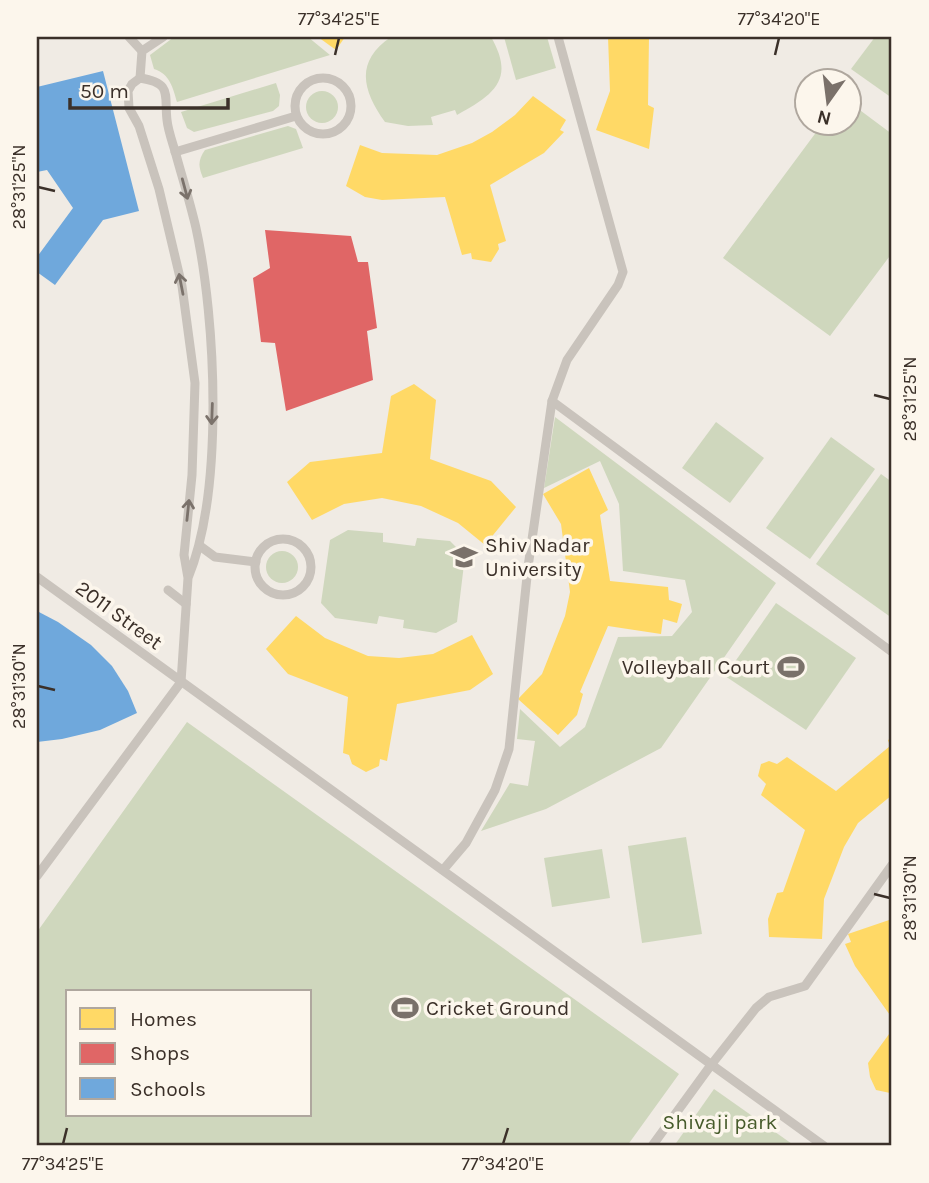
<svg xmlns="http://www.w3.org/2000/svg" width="929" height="1183" viewBox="0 0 929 1183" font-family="Karla,sans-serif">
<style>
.green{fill:#cfd7bd;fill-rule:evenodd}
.homes{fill:#ffd966}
.shops{fill:#e06666}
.schools{fill:#6fa8dc}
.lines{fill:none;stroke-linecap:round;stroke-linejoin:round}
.service{stroke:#c9c3bc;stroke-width:9}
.oneway{stroke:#7b726b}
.ticks{fill:none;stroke:#3b3029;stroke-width:2.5}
.labels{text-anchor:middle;stroke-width:7;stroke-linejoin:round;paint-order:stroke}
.poi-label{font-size:21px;fill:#3b3029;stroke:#fcf6ec;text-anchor:start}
.street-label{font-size:21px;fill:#3b3029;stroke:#fcf6ec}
.park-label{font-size:21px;fill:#465b2b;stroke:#fcf6ec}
.neatline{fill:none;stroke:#3b3029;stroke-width:2.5}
.ticks-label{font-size:18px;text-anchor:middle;fill:#3b3029}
</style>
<rect width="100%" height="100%" fill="#f0ebe4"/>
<g class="green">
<path d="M174 37H308L330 55 177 102C173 88 170 74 154 69L150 55Z"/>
<path d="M391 37H491C516 80 493 95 457 115L455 110 431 117 433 125 408 126 385 122C363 91 354 62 391 37Z"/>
<path d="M504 37H547L556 68 516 80Z"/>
<path d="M875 37H892V98L851 69Z"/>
<path d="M276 83 280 95 279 106 273 111 194 132 187 128 181 112Z"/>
<circle cx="322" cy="107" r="16"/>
<path d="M849 102 892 134V253L830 336 723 258 823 123 848 122Z"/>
<path d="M288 126 296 129 303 148 203 178C198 166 198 160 205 150Z"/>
<path d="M555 417 776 583 661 748 546 809 481 831 510 783 528 786 535 741 517 739 520 709 560 747 585 727 618 637 672 636 692 612 685 580 623 571 619 504 600 461 544 488Z"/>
<path d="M716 422 764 458 730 503 682 468Z"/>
<path d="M831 437 875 469 810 559 766 528Z"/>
<path d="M881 474 892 482V618L816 564Z"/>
<path d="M348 530 383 533V542L415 546 417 538 450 541 465 556 457 622 436 633 403 628 404 620 379 616 377 624 335 618 321 603 330 540Z"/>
<circle cx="282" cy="567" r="16"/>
<path d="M776 603 856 658 806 730 725 676Z"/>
<path d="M187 722 679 1074 627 1146H37V932ZM68 992H310V1115H68Z"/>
<path d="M686 837 702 934 642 943 628 846Z"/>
<path d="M602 849 610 898 552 907 544 858Z"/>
<path d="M714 1089 795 1146H674Z"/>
</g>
<g class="homes">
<path d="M318 37H345L336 50Z"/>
<path d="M608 37H649L648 105 654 108 649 149 596 130 610 91Z"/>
<path d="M533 96 566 120 560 130 564 132 544 153 490 185 506 241 498 244 499 249 491 262 472 259 471 253 462 255 445 197 382 200 365 197 346 186 360 145 382 153 437 155 472 143 492 132 515 115Z"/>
<path d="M414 384 436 400 430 459 491 481 516 507 485 545 458 523 421 506 382 498 344 504 312 520 287 482 310 462 382 453 391 396Z"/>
<path d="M589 468 608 510 600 515 610 581 668 587 669 600 682 604 677 623 663 619 661 634 608 626 580 692 583 694 577 715 558 735 518 699 542 674 565 616 570 592 561 524 543 494Z"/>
<path d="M296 616 325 638 368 656 399 658 433 654 472 635 493 674 470 690 397 704 387 761 380 759 379 766 366 772 352 764 349 755 343 753 348 697 288 674 266 649Z"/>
<path d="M892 738V795L858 823 844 847 824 899 822 939 769 937 768 919 777 893 783 892 805 830 761 795 766 784 758 776 761 764 769 761 777 764 787 757 836 791 890 746 888 740Z"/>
<path d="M892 919V1018L855 966 845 944 851 942 848 934Z"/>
<path d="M892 1030V1093H890L876 1090 870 1077 868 1063Z"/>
</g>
<path class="shops" d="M265 230 351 236 358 262H368L377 328 367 331 373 380 286 411 275 343 261 342 253 278 270 268Z"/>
<g class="schools">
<path d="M103 71 139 211 103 220 55 285 37 272V257L73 208 47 170 37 172V87Z"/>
<path d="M37 611 58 622 91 645 112 666 128 691 137 713 100 730 62 739 37 742Z"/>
</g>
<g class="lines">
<g class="service">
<path d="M129 37 142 51"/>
<path d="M140 78 142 51 163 37"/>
<circle cx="323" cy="106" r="28"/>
<path d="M175 152 296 116"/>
<path d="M552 401 892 652"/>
<circle cx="283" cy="567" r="28"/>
<path d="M200 546 215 557 256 562"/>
<path d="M37 577 824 1146"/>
<path d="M168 590 186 604"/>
<path d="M443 870 466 843 495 790 509 749 528 567 552 401 567 360 618 285 623 272 558 37"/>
<path d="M37 876 181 682 188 578 184 555 192 475 195 383 182 286 159 189 139 126 129 108 128 91 132 84 140 78C173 83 164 95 167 120 168 130 172 141 175 151 182 177 190 202 196 228 216 320 224 491 188 578"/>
<path d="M652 1146 711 1065 756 1008 769 997 805 986 892 865"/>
</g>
</g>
<defs><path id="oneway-shaft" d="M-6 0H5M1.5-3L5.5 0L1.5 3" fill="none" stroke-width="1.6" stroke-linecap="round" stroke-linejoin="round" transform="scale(1.75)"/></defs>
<g class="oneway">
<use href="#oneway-shaft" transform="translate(185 189) rotate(75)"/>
<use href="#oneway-shaft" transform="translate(181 284) rotate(-101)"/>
<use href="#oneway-shaft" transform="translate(212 414) rotate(92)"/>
<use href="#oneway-shaft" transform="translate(188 510) rotate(-84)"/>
</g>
<path class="ticks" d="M335 55 339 38M775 55 779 38M38 187 55 191M874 395 890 399M38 686 55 690M874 894 890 898M63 1144 67 1128M503 1144 508 1128"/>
<defs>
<symbol id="university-bare" viewBox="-9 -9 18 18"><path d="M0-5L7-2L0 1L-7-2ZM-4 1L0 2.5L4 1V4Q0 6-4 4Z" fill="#7a716a" stroke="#fcf6ec" stroke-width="2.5" paint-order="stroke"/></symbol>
<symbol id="stadium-bare" viewBox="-9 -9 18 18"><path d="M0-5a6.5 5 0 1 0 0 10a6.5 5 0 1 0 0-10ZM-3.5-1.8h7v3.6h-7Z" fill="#7a716a" stroke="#fcf6ec" stroke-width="2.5" paint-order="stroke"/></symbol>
</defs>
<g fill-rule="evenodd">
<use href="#university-bare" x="445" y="538" width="38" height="38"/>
<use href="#stadium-bare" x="772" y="648" width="38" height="38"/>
<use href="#stadium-bare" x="386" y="989" width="38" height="38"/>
</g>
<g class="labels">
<g class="poi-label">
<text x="485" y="552">Shiv Nadar<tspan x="485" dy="24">University</tspan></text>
<text x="770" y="674" text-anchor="end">Volleyball Court</text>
<text x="426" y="1015">Cricket Ground</text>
</g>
<g class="street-label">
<text transform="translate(119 615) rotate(36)" y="7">2011 Street</text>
</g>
<g class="park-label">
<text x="720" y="1129">Shivaji park</text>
</g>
</g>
<rect width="929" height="1183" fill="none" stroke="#fcf6ec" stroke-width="77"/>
<rect x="66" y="990" width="245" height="126" fill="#fcf6ec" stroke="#afa79e" stroke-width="2"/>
<rect x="80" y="1008" width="35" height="21" fill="#ffd966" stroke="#afa79e" stroke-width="2"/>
<text x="130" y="1026" font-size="21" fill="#3b3029">Homes</text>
<rect x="80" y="1043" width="35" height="21" fill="#e06666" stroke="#afa79e" stroke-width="2"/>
<text x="130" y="1060" font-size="21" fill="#3b3029">Shops</text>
<rect x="80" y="1078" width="35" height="21" fill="#6fa8dc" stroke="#afa79e" stroke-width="2"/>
<text x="130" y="1096" font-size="21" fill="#3b3029">Schools</text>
<g transform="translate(828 102) rotate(194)"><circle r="33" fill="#fcf6ec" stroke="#afa79e" stroke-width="2"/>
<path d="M0-5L12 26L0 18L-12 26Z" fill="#7a716a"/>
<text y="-10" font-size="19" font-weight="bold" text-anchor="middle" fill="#3b3029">N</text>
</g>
<path d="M70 98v10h158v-10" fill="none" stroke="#3b3029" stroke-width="3.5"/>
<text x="80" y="98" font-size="21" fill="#3b3029" stroke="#fcf6ec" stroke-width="5" paint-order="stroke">50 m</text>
<rect x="38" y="38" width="852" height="1106" class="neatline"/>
<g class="ticks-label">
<text x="339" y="25">77°34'25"E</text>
<text x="779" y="25">77°34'20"E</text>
<text transform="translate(19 187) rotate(-90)" y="6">28°31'25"N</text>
<text transform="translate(910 399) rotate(-90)" y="6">28°31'25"N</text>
<text transform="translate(19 686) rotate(-90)" y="6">28°31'30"N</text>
<text transform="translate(910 898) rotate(-90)" y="6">28°31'30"N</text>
<text x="63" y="1170">77°34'25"E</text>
<text x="503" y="1170">77°34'20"E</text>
</g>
</svg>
